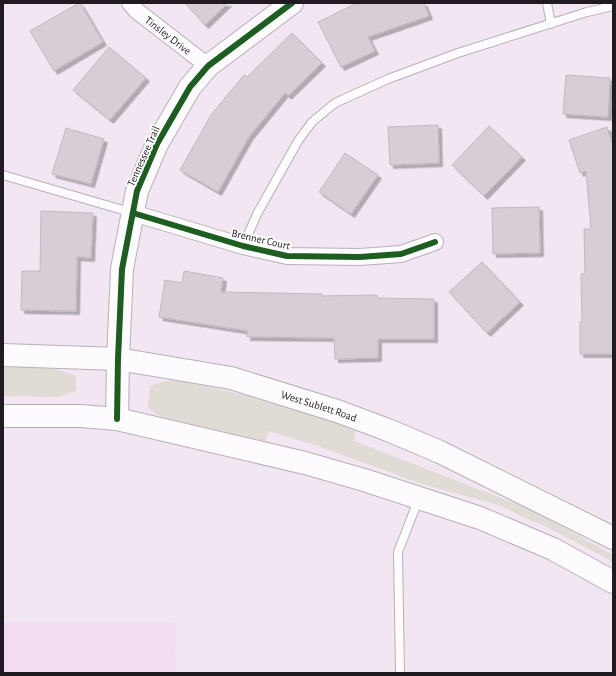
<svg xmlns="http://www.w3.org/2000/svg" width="616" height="676" viewBox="0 0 616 676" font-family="'Alegreya Sans',sans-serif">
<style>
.built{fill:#f1dcf1}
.green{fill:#e0dbd4}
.building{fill:#d7cdd6;stroke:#c2b7c0;filter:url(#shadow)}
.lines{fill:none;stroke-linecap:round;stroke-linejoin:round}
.lane-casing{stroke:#b8afb8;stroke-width:10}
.street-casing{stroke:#b8afb8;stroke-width:18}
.secondary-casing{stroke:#b8afb8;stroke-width:24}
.lane{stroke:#fdfbfd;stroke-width:8}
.street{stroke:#fdfbfd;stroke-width:16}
.secondary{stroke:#fdfbfd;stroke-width:22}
.cycleway-casing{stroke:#fff;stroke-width:8}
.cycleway{stroke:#1b5e20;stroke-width:6}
.labels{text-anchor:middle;stroke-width:4;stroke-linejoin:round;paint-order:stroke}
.street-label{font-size:11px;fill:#221a22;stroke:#fff}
</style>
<defs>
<filter id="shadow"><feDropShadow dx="3.5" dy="3.5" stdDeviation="0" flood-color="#0004"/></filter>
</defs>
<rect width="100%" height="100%" fill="#f2e6f2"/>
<path class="built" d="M3 622H175L176 673H3Z"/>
<g class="green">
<path d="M3 367C29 368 51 365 76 376V391L58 397 3 396Z"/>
<path d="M165 381C184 380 203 385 222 390 268 400 312 414 356 430L354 441 532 510 613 555V562L543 525 525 518 501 506 419 483 318 446 269 431 265 441 168 419 156 414 148 407 150 386Z"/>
</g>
<g class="building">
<path d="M79 3H80L103 42 54 71 30 31Z"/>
<path d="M185 3H228L205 25Z"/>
<path d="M357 3H424L429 16 368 37 375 51 341 67 318 22Z"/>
<path d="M292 33 322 63 288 96 285 93 249 137 218 192 180 170 211 115 244 75 247 77Z"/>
<path d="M109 47 146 78 110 120 73 90Z"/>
<path d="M566 75 610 78 608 117 563 114Z"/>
<path d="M438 125 439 163 390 165 388 127Z"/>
<path d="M489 126 522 157 484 196 452 165Z"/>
<path d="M607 127 613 146V354H580V322H582L581 274H585L584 229H591L586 171 580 173 569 140Z"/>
<path d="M66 128 104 139 91 184 52 174Z"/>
<path d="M345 153 378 175 351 214 319 192Z"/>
<path d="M539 207 540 253 493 254 492 208Z"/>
<path d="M41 211 93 213 91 258 77 257 76 311 21 310 22 271H40Z"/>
<path d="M482 262 520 302 487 333 449 292Z"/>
<path d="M184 271 223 278 221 292 322 294V296L377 295V298L434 299V339H378V358L335 359 334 338 247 337 248 331 159 317 165 280 182 283Z"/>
</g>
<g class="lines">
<defs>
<g id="lane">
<path d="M547 3 551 24"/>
<path d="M3 175 133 213"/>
<path d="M243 246 257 214 298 141 312 122 335 103 388 79 458 53 587 12 613 6"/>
<path d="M400 673 398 552 419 498"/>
</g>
<g id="street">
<path id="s1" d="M130 3 137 11 208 66"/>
<path d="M133 213 243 246 287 256 360 257 401 254 435 242"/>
</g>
<g id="secondary">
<path id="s2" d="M3 355 118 359 231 378 337 411 388 430 440 452 613 538"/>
<path d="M3 416H81L117 419 305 463 364 480 480 518 553 549 613 582"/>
<path d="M117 419 118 359 122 269 137 191 157 144 190 87 208 66 292 3"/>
</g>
</defs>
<use href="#lane" class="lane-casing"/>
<use href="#street" class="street-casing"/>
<use href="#secondary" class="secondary-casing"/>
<use href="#lane" class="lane"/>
<use href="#street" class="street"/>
<use href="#secondary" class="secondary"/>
<defs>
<g id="cycleway">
<path d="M133 213 243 246 287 256 360 257 401 254 435 242"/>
<path d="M117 419 118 359 122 269 137 191 157 144 190 87 208 66 292 3"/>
</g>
</defs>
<use href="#cycleway" class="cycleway-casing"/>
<use href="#cycleway" class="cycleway"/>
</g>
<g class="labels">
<g class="street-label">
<text dy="4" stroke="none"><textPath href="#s1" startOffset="50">Tinsley Drive</textPath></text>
<text transform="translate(143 156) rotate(-66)" y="4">Tennessee Trail</text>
<text transform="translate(261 239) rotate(13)" y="4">Brenner Court</text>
<text dy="4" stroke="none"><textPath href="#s2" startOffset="322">West Sublett Road</textPath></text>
</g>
</g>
<rect width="616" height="676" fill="none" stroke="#221a22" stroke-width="8"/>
</svg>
